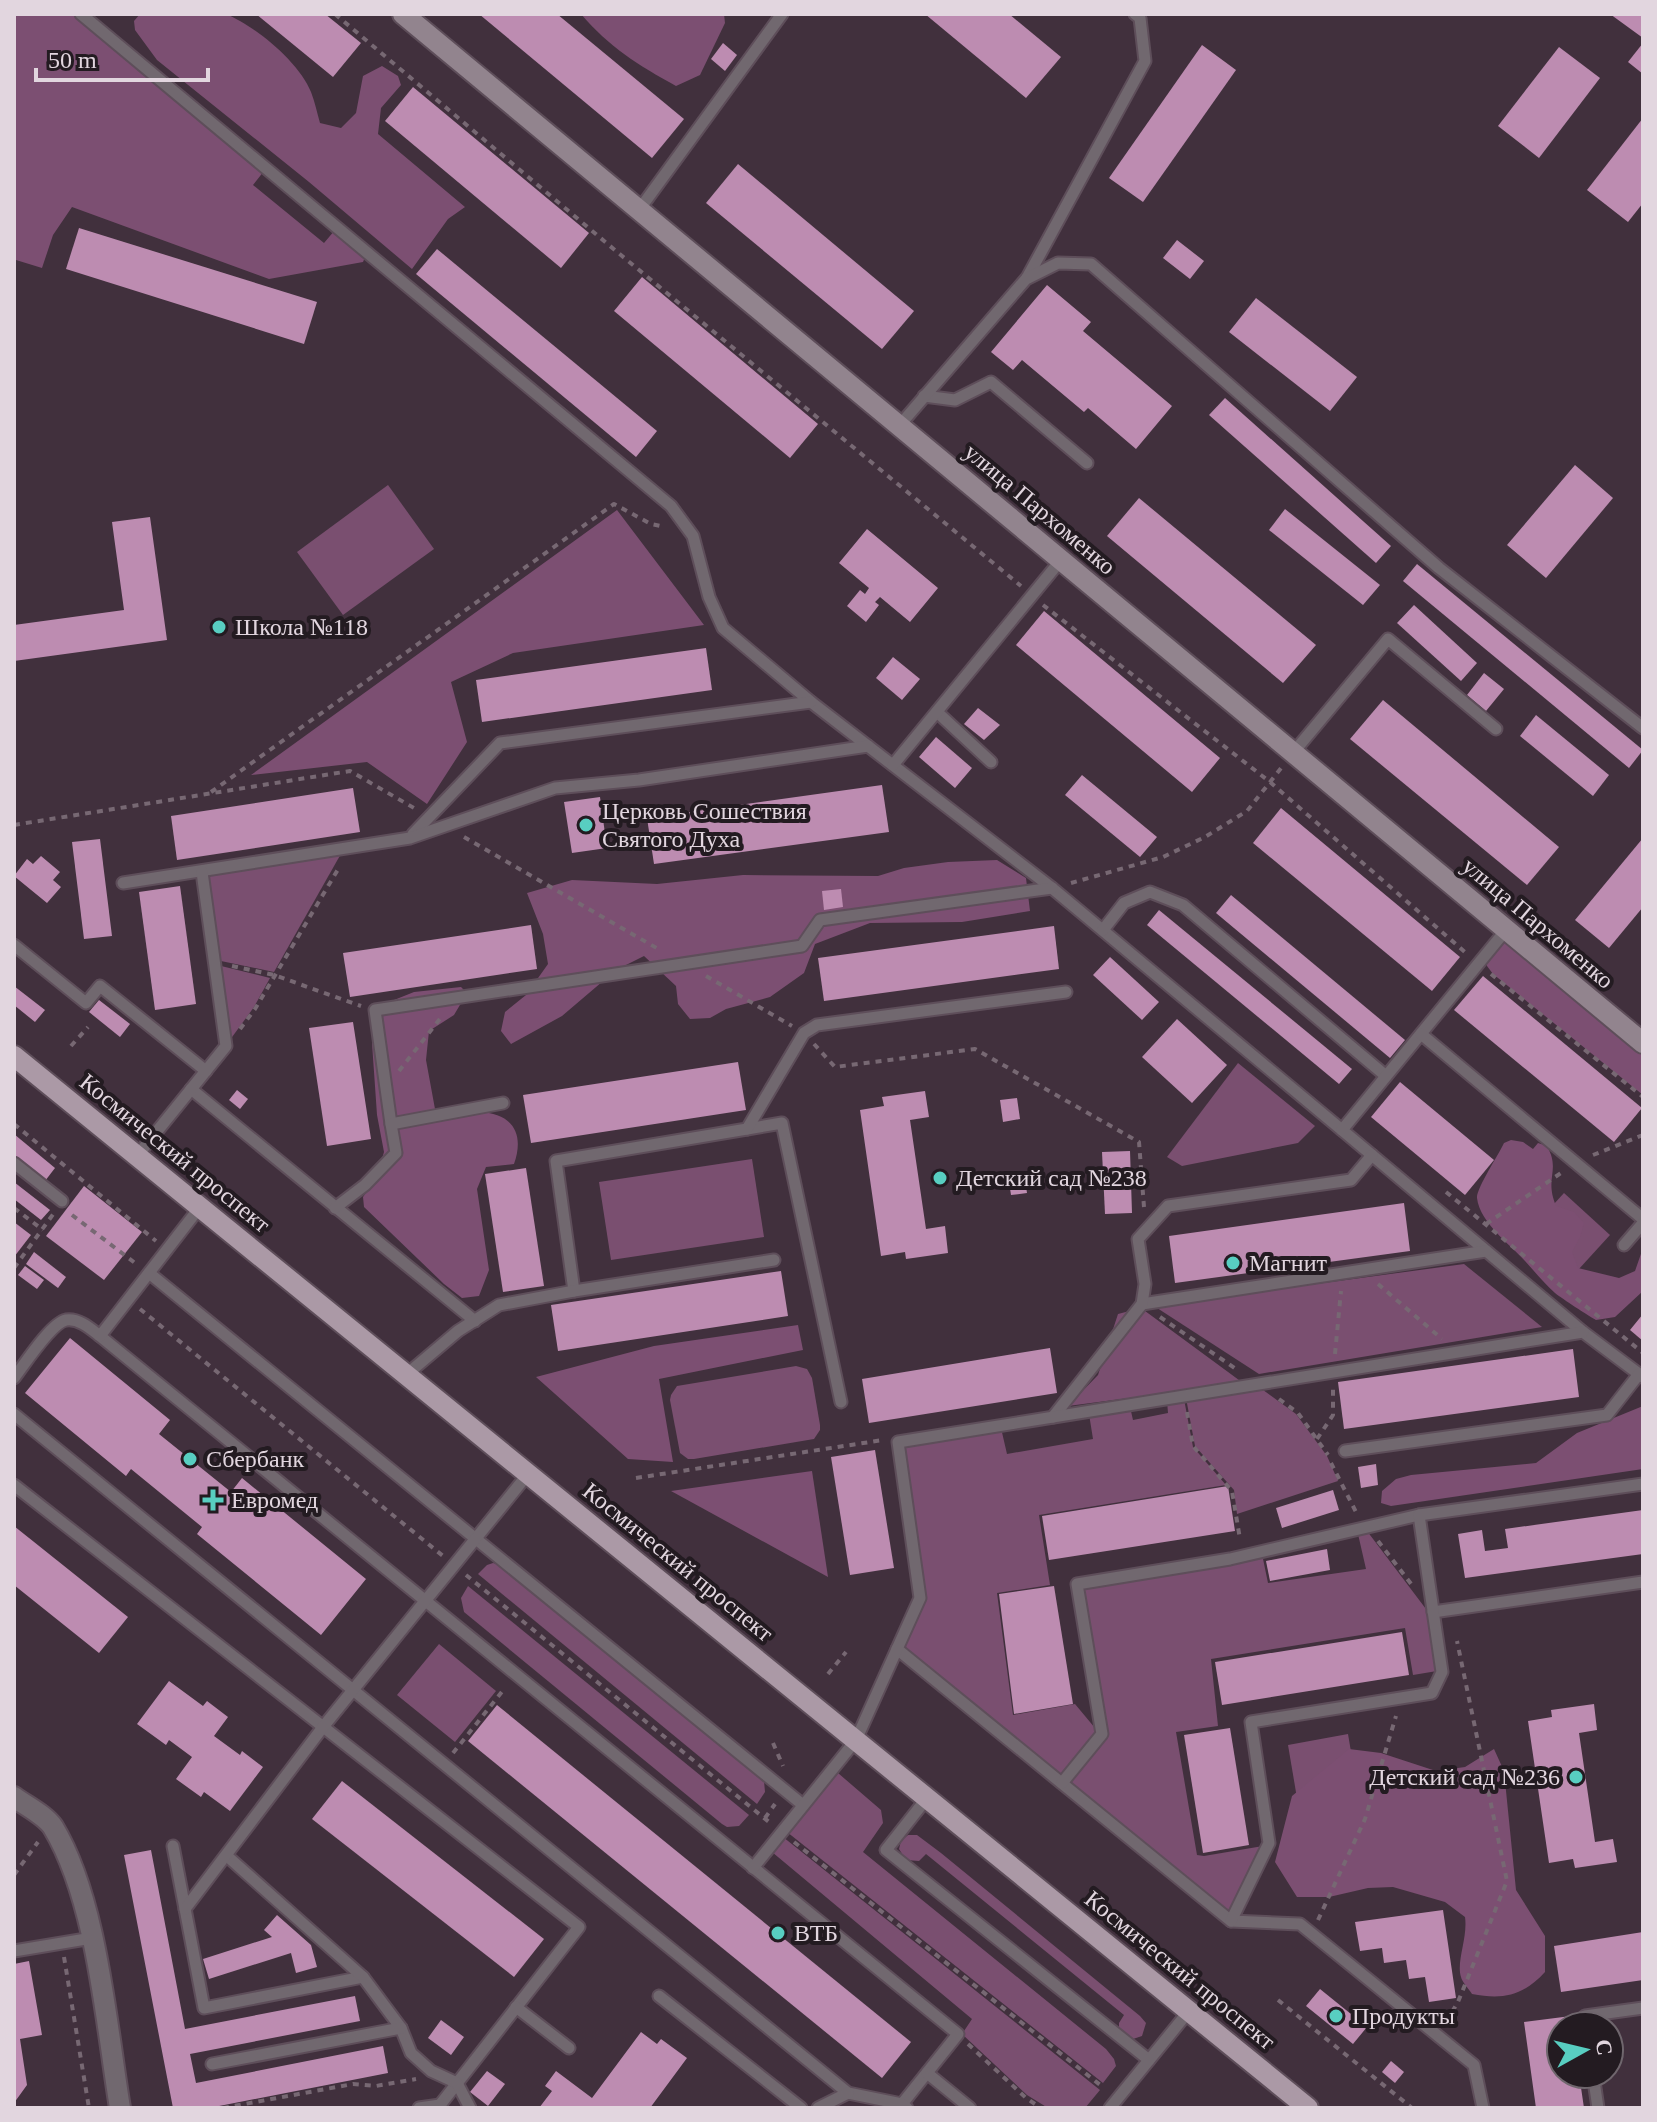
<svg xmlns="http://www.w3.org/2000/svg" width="1657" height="2122" viewBox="0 0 1657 2122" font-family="'Times New Roman',serif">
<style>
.green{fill:#7a4f70}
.forest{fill:#7c4f72}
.building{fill:#bd8cb1}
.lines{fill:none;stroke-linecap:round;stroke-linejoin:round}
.lane-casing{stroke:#5e4e5a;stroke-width:15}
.street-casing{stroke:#5e4e5a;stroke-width:24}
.secondary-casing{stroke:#5e4e5a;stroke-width:24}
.primary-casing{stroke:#5e4e5a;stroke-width:24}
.path{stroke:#776873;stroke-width:4;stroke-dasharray:6 6;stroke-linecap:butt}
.lane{stroke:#71686f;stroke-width:11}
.street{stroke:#71686f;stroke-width:20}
.secondary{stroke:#92848e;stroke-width:20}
.primary{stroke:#ab99a6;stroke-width:20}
.poi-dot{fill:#58cec1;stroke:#231b21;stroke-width:3}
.labels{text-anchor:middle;stroke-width:8;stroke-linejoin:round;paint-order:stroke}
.street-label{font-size:24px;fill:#e2d6df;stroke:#231b21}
.poi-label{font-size:24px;fill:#e2d6df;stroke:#231b21;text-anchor:start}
</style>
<rect width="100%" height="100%" fill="#41303d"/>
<g class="green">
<path d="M388 485 434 549 343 615 297 552Z"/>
<path d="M342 852 274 972 216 960 208 875Z"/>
<path d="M217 965 270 978 254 1007 227 1044Z"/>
<path d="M1238 1063 1315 1126 1298 1143 1182 1166 1167 1157Z"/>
<path d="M752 1159 764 1237 611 1260 599 1182Z"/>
<path d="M1564 1193 1610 1235 1568 1281 1522 1239Z"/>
<path d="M1464 1264 1542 1327 1259 1374 1154 1306Z"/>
<path d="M1141 1308 1243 1383 1068 1406 1098 1375 1118 1314Z"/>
<path d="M796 1366 807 1369 812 1378 820 1425V1430L814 1439 694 1459H688L680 1453 670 1400 671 1395 677 1386Z"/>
<path d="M1259 1387 1296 1414 1327 1456 1338 1481 1237 1514 1234 1490 1195 1446 1186 1398Z"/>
<path d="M1184 1399 1193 1447 1226 1485 1039 1515 1050 1585 997 1593 1013 1715 1075 1704 1100 1734 1061 1780 902 1648 922 1600 900 1443 1001 1428 1007 1454 1093 1439 1089 1414 1130 1407 1133 1420 1168 1413 1167 1401Z"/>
<path d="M1367 1531 1429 1613 1437 1671 1413 1675 1405 1628 1211 1659 1218 1726 1176 1732 1197 1855 1204 1856 1263 1846 1230 1916 1065 1782 1105 1734 1079 1585 1262 1554 1268 1583 1366 1569 1358 1534Z"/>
<path d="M493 1563 501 1565 760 1776 764 1781 765 1792 757 1804 478 1574 487 1565Z"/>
<path d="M468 1586 749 1815 739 1826 727 1827 722 1824 464 1612 461 1598Z"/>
<path d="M439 1644 496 1691 455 1742 397 1695Z"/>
<path d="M1348 1734 1359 1799 1299 1810 1288 1745Z"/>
<path d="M838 1773 881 1810 883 1823 863 1852 1106 2049 1114 2059 1116 2066 1103 2083 787 1832Z"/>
<path d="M908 1835H917L941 1853 1140 2016 1146 2023 1142 2036 1130 2040 1119 2031V2023L1124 2015 926 1854 919 1861 906 1860 899 1849 901 1841Z"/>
<path d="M783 1837 1100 2090 1085 2108H1048L1027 2095 962 2034 972 2019 772 1852Z"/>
</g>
<g class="forest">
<path d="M14 14H72L264 171 253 185 324 243 335 230 366 255 363 262 269 279 72 207 53 235 42 268 16 260Z"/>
<path d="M140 14H226C255 26 299 62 311 92 315 102 317 113 320 123L341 128 356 113 363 76 382 66 398 76 401 85 381 108 378 134 465 207 448 219 412 269 309 182 157 60 135 30 134 21Z"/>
<path d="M581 14H724L725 23 700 75 676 86C638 65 609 47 581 14Z"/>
<path d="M617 510 704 625 513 653 451 682 467 742 427 804 367 762 251 775Z"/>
<path d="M997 860 1026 878 1030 911 962 922 870 923 815 944 804 973 770 997 726 1009 710 1018 690 1019 678 1004 676 986 644 956 616 970 562 1016 511 1044 501 1031 505 1012 526 995 548 964 543 934 527 893 572 880 657 884 743 875 878 876 904 868 948 862Z"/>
<path d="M1503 942 1519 944 1643 1049V1095L1493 974 1487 966 1486 961Z"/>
<path d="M461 987 467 993 454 1015 429 1031 426 1060 435 1109C440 1111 448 1116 453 1116 461 1117 470 1112 479 1112 512 1113 525 1133 514 1164L486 1167 477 1189 489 1270 479 1296 462 1298 444 1284 364 1207 363 1197 376 1178 384 1152 377 1115 372 1043 389 1002 414 992Z"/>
<path d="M1511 1140 1523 1142 1533 1149 1538 1143 1547 1146C1561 1171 1544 1177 1556 1206L1574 1212 1584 1223 1580 1237 1572 1252 1578 1268 1619 1278 1635 1271 1643 1248V1291L1615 1317 1596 1320C1586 1314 1564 1300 1555 1293 1544 1283 1535 1272 1525 1261 1510 1244 1480 1223 1477 1198 1476 1189 1499 1154 1504 1143Z"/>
<path d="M798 1325 803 1350 659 1379 673 1462 628 1459 536 1377 654 1346Z"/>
<path d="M1643 1406V1469L1391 1506 1381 1503 1382 1491 1396 1479 1411 1475 1536 1463 1577 1433Z"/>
<path d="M812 1471 828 1577 671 1491Z"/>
<path d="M1349 1749 1381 1753 1436 1771 1465 1767 1494 1749 1504 1771 1516 1890 1545 1936V1972C1523 1996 1503 2000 1472 1994 1469 1989 1462 1982 1461 1977 1456 1962 1468 1937 1465 1917L1445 1902 1393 1887 1368 1888 1329 1897H1297L1275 1862 1292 1796Z"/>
</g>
<g class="building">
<path d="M256 14H325L361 43 333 77Z"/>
<path d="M479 14H557L684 119 652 158Z"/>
<path d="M925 14H1009L1061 57 1026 98Z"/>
<path d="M1610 14H1643V38Z"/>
<path d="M723 43 737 55 725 71 711 59Z"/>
<path d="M1643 43V74L1628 62Z"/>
<path d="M1202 45 1236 70 1143 202 1109 178Z"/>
<path d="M1559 47 1600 78 1539 158 1498 126Z"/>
<path d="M413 87 589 233 561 268 385 121Z"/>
<path d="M1643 118V203L1628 222 1587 190Z"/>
<path d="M738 164 914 311 882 349 706 203Z"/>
<path d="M79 228 317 302 304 344 66 269Z"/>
<path d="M1177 240 1204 261 1190 279 1163 258Z"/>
<path d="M437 249 657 431 636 457 416 274Z"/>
<path d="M642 277 818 424 790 458 614 311Z"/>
<path d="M1047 285 1091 322 1083 331 1172 406 1136 449 1088 408 1084 412 1022 360 1013 370 991 352Z"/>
<path d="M1256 298 1357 377 1330 411 1229 332Z"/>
<path d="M1225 398 1391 546 1376 563 1209 415Z"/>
<path d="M1575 465 1613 498 1546 578 1507 545Z"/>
<path d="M1139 498 1316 645 1283 683 1107 536Z"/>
<path d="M1285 509 1380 585 1363 605 1269 530Z"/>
<path d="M150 517 167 640 14 661V625L124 610 112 522Z"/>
<path d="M867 529 938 588 910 622 880 597 875 602 879 605 866 622 847 606 860 590 865 594 869 588 839 563Z"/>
<path d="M1417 564 1643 750 1629 768 1403 581Z"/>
<path d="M1414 605 1477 663 1461 681 1397 623Z"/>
<path d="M1044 611 1220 758 1192 792 1016 645Z"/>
<path d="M706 648 712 690 482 722 476 680Z"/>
<path d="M893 657 920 679 902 700 876 678Z"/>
<path d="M1484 673 1504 689 1486 711 1467 695Z"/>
<path d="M1383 700 1559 847 1527 885 1350 739Z"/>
<path d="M978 708 1000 725 984 740 964 724Z"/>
<path d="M1536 715 1609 775 1593 796 1520 736Z"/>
<path d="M936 737 972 768 955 788 919 757Z"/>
<path d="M1082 775 1157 837 1140 857 1065 795Z"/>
<path d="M882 785 889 832 654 864 647 818Z"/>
<path d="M353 788 360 832 177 860 171 816Z"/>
<path d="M600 797 607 848 572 853 564 802Z"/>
<path d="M1281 808 1460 957 1432 991 1253 843Z"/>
<path d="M1643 838V907L1609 948 1575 920Z"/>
<path d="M100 839 112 936 84 939 72 842Z"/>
<path d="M41 856 60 872 53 880 61 887 47 903 14 876 27 859 33 864Z"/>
<path d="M180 886 196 1004 155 1010 139 892Z"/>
<path d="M841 889 843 907 824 910 822 891Z"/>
<path d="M1231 895 1405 1040 1390 1058 1216 913Z"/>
<path d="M1159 910 1352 1069 1339 1084 1147 925Z"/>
<path d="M531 925 537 969 350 997 343 953Z"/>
<path d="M1054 926 1059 969 824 1001 818 958Z"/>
<path d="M1110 957 1159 1002 1142 1020 1093 975Z"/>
<path d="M1483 976 1642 1108 1614 1142 1454 1010Z"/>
<path d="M14 986 45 1010 35 1022 14 1005Z"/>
<path d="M99 1000 130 1024 120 1037 89 1012Z"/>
<path d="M1177 1019 1227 1065 1192 1103 1142 1057Z"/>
<path d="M353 1022 371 1139 327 1146 309 1028Z"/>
<path d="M738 1062 746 1110 531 1143 523 1095Z"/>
<path d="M1400 1082 1494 1160 1465 1195 1371 1117Z"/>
<path d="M237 1090 248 1099 240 1109 229 1100Z"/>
<path d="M925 1091 929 1117 910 1120 926 1229 945 1226 948 1253 906 1259 905 1252 881 1256 860 1110 884 1106 882 1097Z"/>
<path d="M1017 1098 1020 1119 1003 1122 1000 1100Z"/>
<path d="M14 1134 55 1168 45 1181 14 1155Z"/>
<path d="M1130 1151 1132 1213 1105 1214 1102 1152Z"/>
<path d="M526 1168 544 1286 503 1292 485 1174Z"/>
<path d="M1024 1173 1027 1193 1011 1195 1008 1175Z"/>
<path d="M14 1182 50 1210 41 1220 14 1199Z"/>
<path d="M84 1186 142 1232 104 1280 46 1236Z"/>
<path d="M1404 1203 1410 1251 1175 1283 1169 1236Z"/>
<path d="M14 1222 31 1235 14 1257Z"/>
<path d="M34 1252 66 1277 58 1288 26 1264Z"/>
<path d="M25 1266 44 1280 37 1289 18 1275Z"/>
<path d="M781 1271 788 1316 558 1351 551 1305Z"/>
<path d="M1643 1314V1341L1630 1330Z"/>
<path d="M70 1338 170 1420 159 1434 231 1492 242 1478 366 1579 321 1635 197 1534 202 1527 131 1469 126 1476 25 1393Z"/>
<path d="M1050 1348 1057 1393 869 1423 862 1379Z"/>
<path d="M1573 1349 1579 1397 1344 1429 1338 1382Z"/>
<path d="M875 1450 894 1568 850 1575 831 1457Z"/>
<path d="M1376 1464 1378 1485 1361 1488 1358 1467Z"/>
<path d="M1228 1486 1235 1531 1049 1560 1042 1516Z"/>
<path d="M1333 1490 1339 1510 1282 1528 1276 1508Z"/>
<path d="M1643 1510V1554L1465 1578 1458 1534 1482 1530 1485 1551 1508 1548 1505 1529Z"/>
<path d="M14 1526 128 1617 99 1653 14 1585Z"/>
<path d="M1327 1549 1330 1570 1270 1581 1266 1561Z"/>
<path d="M1054 1586 1073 1704 1014 1714 999 1594Z"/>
<path d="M1402 1632 1409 1675 1222 1705 1215 1662Z"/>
<path d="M169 1681 203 1706 207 1701 228 1717 214 1736 240 1755 242 1751 263 1767 230 1811 204 1792 201 1797 176 1779 192 1757 169 1740 166 1745 137 1724Z"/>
<path d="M1594 1704 1597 1730 1579 1733 1595 1842 1613 1839 1617 1862 1575 1868 1573 1859 1549 1863 1528 1721 1552 1717 1551 1710Z"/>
<path d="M497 1705 911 2042 882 2078 468 1741Z"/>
<path d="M1230 1728 1249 1845 1203 1853 1184 1735Z"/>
<path d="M342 1781 544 1939 514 1977 312 1819Z"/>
<path d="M151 1850 185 2029 355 1996 360 2021 190 2054 196 2083 383 2046 388 2073 209 2108H173L124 1855Z"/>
<path d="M1443 1910 1456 1998 1429 2002 1425 1977 1409 1979 1406 1960 1384 1963 1382 1948 1360 1951 1355 1922Z"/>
<path d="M277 1915 311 1945 317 1967 296 1973 291 1953 209 1979 203 1959 272 1937 264 1930Z"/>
<path d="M1643 1932V1980L1561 1992 1554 1946Z"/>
<path d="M29 1961 42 2035 20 2039 27 2085 14 2103V1964Z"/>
<path d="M1320 1989 1367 2027 1353 2044 1306 2006Z"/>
<path d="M1571 2016 1572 2026H1561V2074H1579L1584 2108H1536L1524 2022Z"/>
<path d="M441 2020 464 2037 451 2055 428 2038Z"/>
<path d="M641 2032 657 2044 661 2039 687 2058 650 2108H539L552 2091 545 2086 556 2071 592 2098Z"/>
<path d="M1391 2061 1404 2072 1395 2083 1382 2072Z"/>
<path d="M487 2071 505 2084 488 2106 470 2092Z"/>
</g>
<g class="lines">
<defs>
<g id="lane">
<path d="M81 14 671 506 693 536 709 597 723 628 811 702 1052 888 1342 1130"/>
<path d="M639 210 782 14"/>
<path d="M1027 278 1145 61 1140 18 1135 14"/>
<path d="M924 396 955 400 991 382 1087 463"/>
<path d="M899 426 1026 279 1058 263 1091 264 1439 568 1643 728"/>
<path d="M937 712 991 762"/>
<path d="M1293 753 1388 639 1496 729"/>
<path d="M893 765 1061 560"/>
<path d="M413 834 500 743 811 702"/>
<path d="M123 883 410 838 555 788 639 780 868 746"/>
<path d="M1103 930 1124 903 1150 892 1183 905 1386 1076"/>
<path d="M1506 930 1342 1130 1583 1332 1643 1377"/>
<path d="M14 945 86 1003 100 986 206 1071"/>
<path d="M1421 1034 1643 1219"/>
<path d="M191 1089 475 1321"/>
<path d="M391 1124 375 1010 802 946 820 920 1052 888"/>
<path d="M747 1129 782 1123 841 1402"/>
<path d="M137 1156 226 1046 202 872"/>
<path d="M14 1163 62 1201"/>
<path d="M335 1208 365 1185 396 1153 391 1124 503 1103"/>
<path d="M1624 1245 1643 1223"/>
<path d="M149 1273 803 1805"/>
<path d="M574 1291 556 1161 747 1129 804 1033 817 1025 1066 992"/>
<path d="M1142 1304 1486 1251"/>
<path d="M100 1336 958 2034 902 2104"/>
<path d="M406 1375 458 1331 499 1305 574 1291 774 1260"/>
<path d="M14 1378C24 1365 51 1323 66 1320 79 1318 91 1329 100 1336L200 1207"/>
<path d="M14 1414 848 2093 902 2104 907 2108"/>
<path d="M1053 1417 1142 1304 1145 1284 1138 1239 1168 1206 1351 1180 1372 1155"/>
<path d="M1345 1451 1607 1415 1639 1374"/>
<path d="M14 1485 579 1927 440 2105"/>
<path d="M1433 1612 1643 1582"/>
<path d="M897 1649 1231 1921 1300 1924 1474 2065 1483 2108"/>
<path d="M1062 1783 1102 1734 1077 1584 1230 1559 1419 1515"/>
<path d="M927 1798 886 1850 1149 2060"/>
<path d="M173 1846 204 2008 363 1977"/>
<path d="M227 1856 363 1977 401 2028 411 2053 431 2071 457 2083 470 2108"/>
<path d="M753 1868 856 1740 920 1598 898 1442 1583 1332"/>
<path d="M185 1909 323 1727 528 1474"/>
<path d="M1231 1921 1269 1843 1251 1722 1432 1693 1442 1672 1419 1515 1643 1484"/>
<path d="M14 1951 92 1938"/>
<path d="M659 1996 801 2108"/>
<path d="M516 2007 569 2048"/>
<path d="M1586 2026 1585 2016 1643 2008"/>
<path d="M212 2064 401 2028"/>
<path d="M927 2073 970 2108"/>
<path d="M1593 2074 1598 2108"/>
<path d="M419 2108 440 2105V2108"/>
<path d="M818 2108 848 2093"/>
<path d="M1110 2108 1189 2011"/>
</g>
<path id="street" d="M14 1797C26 1806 45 1815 53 1827 97 1900 106 2023 120 2108"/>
<path id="secondary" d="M403 14 1643 1043"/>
<path id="primary" d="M14 1056 1308 2108"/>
</defs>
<use href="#lane" class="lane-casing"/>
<use href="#street" class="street-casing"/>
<use href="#secondary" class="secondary-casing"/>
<use href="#primary" class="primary-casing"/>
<g class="path">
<path d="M335 14 610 246 1021 586"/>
<path d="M1043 605 1270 782 1466 953"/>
<path d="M211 792 614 504 651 524 665 527"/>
<path d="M14 825 350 771 414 808"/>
<path d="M464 837 660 950"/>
<path d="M1071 883 1163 857 1205 837 1247 811 1282 767"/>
<path d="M232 966 274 975 361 1006"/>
<path d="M1491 974 1643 1097"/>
<path d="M706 976 792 1026"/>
<path d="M240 1029 255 1009 340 866"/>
<path d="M814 1044 835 1067 975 1049 1139 1142 1144 1207"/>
<path d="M71 1046 88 1027"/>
<path d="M399 1071 443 1015"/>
<path d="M14 1124 156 1241"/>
<path d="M1593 1155 1643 1135"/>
<path d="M1446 1192 1643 1353"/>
<path d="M14 1208 43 1230"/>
<path d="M72 1215 135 1263"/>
<path d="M1486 1224 1561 1173"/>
<path d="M14 1268 54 1213"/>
<path d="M1378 1284 1442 1339"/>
<path d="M140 1309 443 1556"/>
<path d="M1160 1317 1239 1371"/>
<path d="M1335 1354 1341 1291"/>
<path d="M1279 1399 1298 1413 1328 1455"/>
<path d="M1187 1412 1193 1446 1232 1491 1240 1539"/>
<path d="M1317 1439 1333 1415V1387"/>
<path d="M1331 1463 1356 1512"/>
<path d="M636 1478 883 1440"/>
<path d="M1378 1541 1412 1585"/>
<path d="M466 1575 769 1822"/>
<path d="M828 1674 846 1652"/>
<path d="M773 1743 783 1766"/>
<path d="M453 1753 505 1688"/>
<path d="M765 1818 775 1804"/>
<path d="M794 1842 1104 2088"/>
<path d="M14 1875 38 1842"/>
<path d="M1318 1920 1365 1819 1396 1716"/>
<path d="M64 1957 89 2108"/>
<path d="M1278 2000 1412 2108"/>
<path d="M1446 2022 1458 2002 1507 1881 1457 1641"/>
<path d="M968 2044 1026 2098 1041 2108"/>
<path d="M223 2108 353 2084 376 2086 416 2079"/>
</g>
<use href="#lane" class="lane"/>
<use href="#street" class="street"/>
<use href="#secondary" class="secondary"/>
<use href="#primary" class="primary"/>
</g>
<g class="poi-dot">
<circle cx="219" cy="627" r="8"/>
<circle cx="586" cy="825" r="8"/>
<circle cx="940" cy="1178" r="8"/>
<circle cx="1233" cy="1263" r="8"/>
<circle cx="190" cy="1459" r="8"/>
<path d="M209 1488h8v8h8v8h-8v8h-8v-8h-8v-8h8z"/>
<circle cx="1576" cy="1777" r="8"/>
<circle cx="778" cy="1933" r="8"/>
<circle cx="1336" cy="2016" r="8"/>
</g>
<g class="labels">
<g class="street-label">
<text transform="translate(1040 509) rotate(40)" y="8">улица Пархоменко</text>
<text transform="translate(1538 923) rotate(40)" y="8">улица Пархоменко</text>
<text transform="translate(175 1153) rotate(39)" y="8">Космический проспект</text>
<text transform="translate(678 1562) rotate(39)" y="8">Космический проспект</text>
<text transform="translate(1180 1970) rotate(39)" y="8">Космический проспект</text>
</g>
<g class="poi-label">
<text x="235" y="635">Школа №118</text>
<text x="602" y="819">Церковь Сошествия<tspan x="602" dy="28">Святого Духа</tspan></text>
<text x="956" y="1186">Детский сад №238</text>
<text x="1249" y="1271">Магнит</text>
<text x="206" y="1467">Сбербанк</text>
<text x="231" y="1508">Евромед</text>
<text x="1560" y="1785" text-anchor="end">Детский сад №236</text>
<text x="794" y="1941">ВТБ</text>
<text x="1352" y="2024">Продукты</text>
</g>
</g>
<rect width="1657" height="2122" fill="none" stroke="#e2d6df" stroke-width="32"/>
<g transform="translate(1585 2050) rotate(82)"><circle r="38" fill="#231b21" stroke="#6f666d" stroke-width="2"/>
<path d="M0-6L14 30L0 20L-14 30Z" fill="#58cec1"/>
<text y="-12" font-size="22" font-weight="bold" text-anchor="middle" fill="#e2d6df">С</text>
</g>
<path d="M36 68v12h172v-12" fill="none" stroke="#e2d6df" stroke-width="4"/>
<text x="48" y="68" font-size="24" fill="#e2d6df" stroke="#231b21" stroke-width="6" paint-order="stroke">50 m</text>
</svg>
